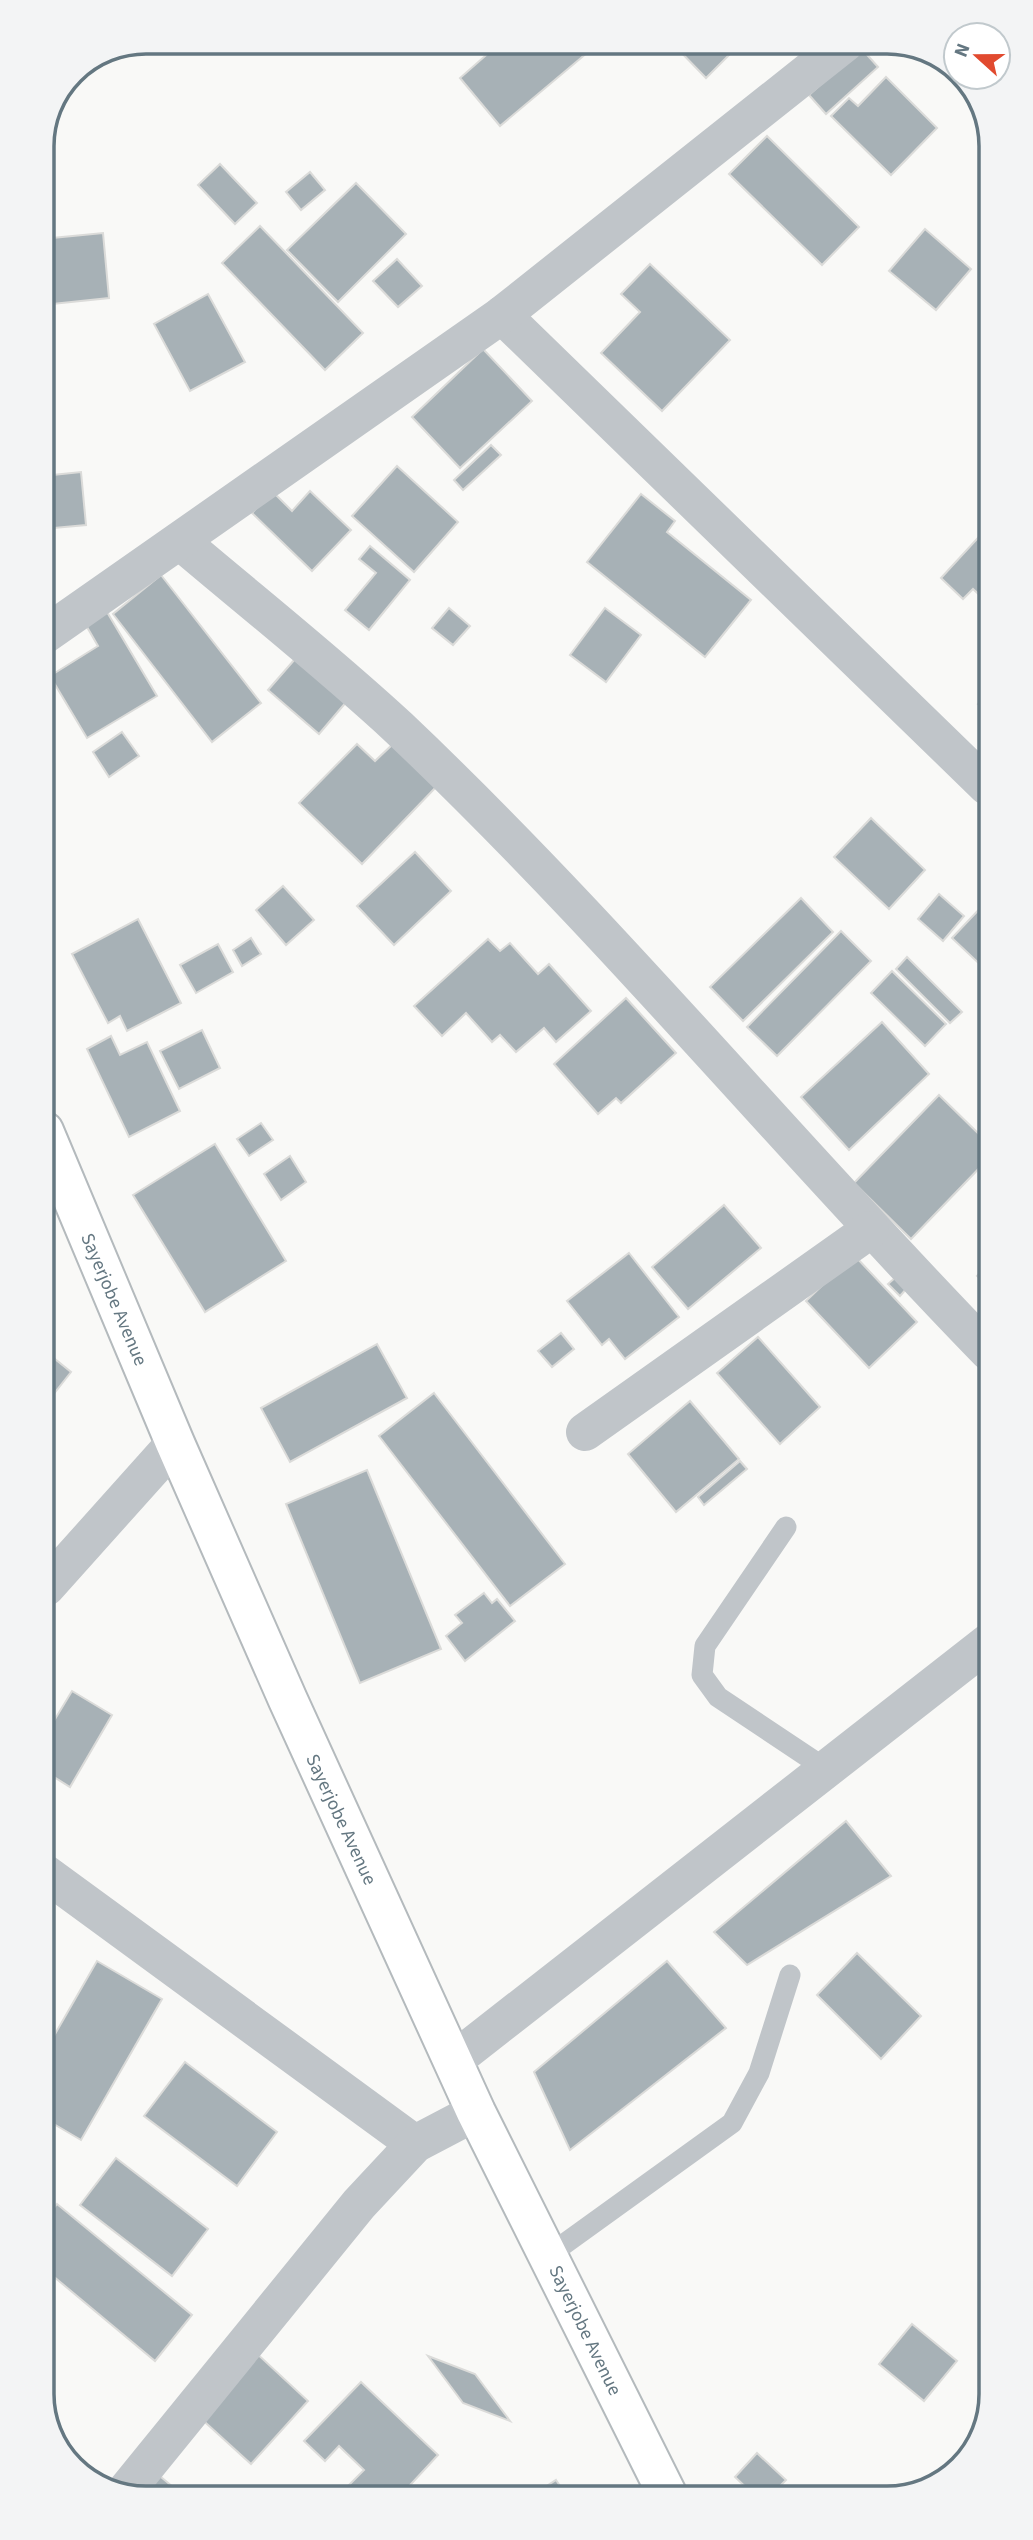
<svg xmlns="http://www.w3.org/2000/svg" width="1033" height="2540" viewBox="0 0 1033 2540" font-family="'Source Sans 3',sans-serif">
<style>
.building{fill:#a7b1b6;stroke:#dbdbd9;stroke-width:2}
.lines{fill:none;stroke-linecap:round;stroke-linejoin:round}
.primary-casing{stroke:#b4babd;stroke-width:42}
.lane{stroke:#c0c5c9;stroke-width:21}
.street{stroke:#c0c5c9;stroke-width:38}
.primary{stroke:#fff;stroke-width:38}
.labels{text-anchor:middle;stroke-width:7;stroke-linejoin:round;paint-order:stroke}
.street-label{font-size:19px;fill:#647781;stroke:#fff}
.rim{fill:none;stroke:#647781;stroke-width:3.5}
</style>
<rect width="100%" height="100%" fill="#f9f9f7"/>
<g class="building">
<path d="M501 42H600L500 126 460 78Z"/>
<path d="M671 42H742L706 78Z"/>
<path d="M861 48 878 67 826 114 809 95Z"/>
<path d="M886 77 937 128 891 175 831 116 849 98 858 106Z"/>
<path d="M767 136 859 227 822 265 729 174Z"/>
<path d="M220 164 257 203 235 224 198 185Z"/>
<path d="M310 172 325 190 301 210 286 192Z"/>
<path d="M356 183 406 234 338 302 287 250Z"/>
<path d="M260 226 363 333 325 370 222 263Z"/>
<path d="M925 229 971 269 936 310 889 271Z"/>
<path d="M103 233 109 298 43 305 42 239Z"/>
<path d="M397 259 422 286 398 307 373 281Z"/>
<path d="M650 264 730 340 662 411 601 353 640 312 621 294Z"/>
<path d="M208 294 245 362 190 391 154 324Z"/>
<path d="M483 349 532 401 460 468 412 417Z"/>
<path d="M491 445 501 455 463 490 454 480Z"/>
<path d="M397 466 458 522 414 572 352 516Z"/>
<path d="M81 472 86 525 43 529V476Z"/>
<path d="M272 491 292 511 310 491 351 530 312 571 252 513Z"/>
<path d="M641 494 675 521 667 532 751 600 705 657 587 562Z"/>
<path d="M987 528V602L973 589 963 599 941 578Z"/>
<path d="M370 546 410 580 369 630 345 610 376 573 359 559Z"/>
<path d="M161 575 261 703 212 742 113 614Z"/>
<path d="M104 607 157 696 87 738 50 676 98 646 83 620Z"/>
<path d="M449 608 470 626 453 645 432 628Z"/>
<path d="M605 608 641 635 606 682 570 655Z"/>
<path d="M302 651 353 694 319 734 268 690Z"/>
<path d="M987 692V711L978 704Z"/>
<path d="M122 732 139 756 109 777 93 752Z"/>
<path d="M357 744 375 761 393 744 437 786 362 864 299 803Z"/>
<path d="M871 818 925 870 889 909 834 857Z"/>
<path d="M415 852 451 891 394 945 357 906Z"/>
<path d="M283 886 314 920 286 945 256 910Z"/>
<path d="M939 894 964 916 943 941 918 919Z"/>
<path d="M801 898 833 932 743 1021 710 987Z"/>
<path d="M987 901 988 972 952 938Z"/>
<path d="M138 919 181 1003 127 1031 120 1016 108 1023 72 954Z"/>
<path d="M841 931 871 961 777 1056 747 1027Z"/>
<path d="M251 938 261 954 242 966 233 950Z"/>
<path d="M488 939 500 951 510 943 538 974 549 964 591 1011 556 1042 544 1028 516 1052 500 1035 492 1042 466 1013 442 1036 414 1006Z"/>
<path d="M218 944 233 972 196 993 180 965Z"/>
<path d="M907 957 962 1012 950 1023 896 969Z"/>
<path d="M892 971 946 1024 925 1046 871 993Z"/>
<path d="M626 998 676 1053 621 1103 616 1098 598 1114 554 1064Z"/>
<path d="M882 1022 929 1074 849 1150 801 1097Z"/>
<path d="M202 1030 220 1068 179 1089 160 1051Z"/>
<path d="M111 1036 120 1055 147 1042 180 1111 129 1137 87 1049Z"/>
<path d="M939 1095 988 1143V1159L911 1239 854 1183Z"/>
<path d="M261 1123 273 1140 249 1156 237 1139Z"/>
<path d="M215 1144 286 1261 205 1312 133 1195Z"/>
<path d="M290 1156 306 1182 281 1200 264 1174Z"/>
<path d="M724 1205 761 1248 688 1309 652 1267Z"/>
<path d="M629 1253 679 1317 625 1359 609 1339 602 1345 567 1301Z"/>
<path d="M854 1255 917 1322 869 1368 806 1301Z"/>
<path d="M988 1263V1286L977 1276Z"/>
<path d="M897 1276 908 1287 900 1296 888 1284Z"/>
<path d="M561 1333 574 1349 552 1367 538 1351Z"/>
<path d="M758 1337 820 1407 780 1444 717 1373Z"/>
<path d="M377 1344 407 1398 290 1462 261 1408Z"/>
<path d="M45 1351 71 1372 45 1405Z"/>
<path d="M434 1393 565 1564 510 1606 379 1436Z"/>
<path d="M690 1401 739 1459 676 1512 628 1454Z"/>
<path d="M740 1461 747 1469 704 1505 698 1497Z"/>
<path d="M367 1470 441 1649 360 1683 286 1504Z"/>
<path d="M484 1593 492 1603 497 1599 515 1621 465 1661 446 1636 462 1623 455 1615Z"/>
<path d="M72 1691 112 1715 70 1787 46 1772V1734Z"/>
<path d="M846 1821 891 1876 747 1965 714 1932Z"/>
<path d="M857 1953 921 2016 881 2059 817 1995Z"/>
<path d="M97 1961 162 1999 81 2140 47 2120V2048Z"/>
<path d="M667 1961 726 2028 570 2150 534 2072Z"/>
<path d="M185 2062 277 2132 237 2186 144 2116Z"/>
<path d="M116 2158 208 2229 172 2276 80 2205Z"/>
<path d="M57 2204 192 2315 155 2361 47 2271V2217Z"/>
<path d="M912 2324 957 2361 924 2401 879 2364Z"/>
<path d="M254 2351 308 2401 251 2464 196 2414Z"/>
<path d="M428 2356 475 2374 510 2421 463 2403Z"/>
<path d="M361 2382 438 2455 400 2496H359L348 2486 364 2470 339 2446 325 2461 304 2441Z"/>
<path d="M757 2453 786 2480 772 2494H753L735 2477Z"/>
<path d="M149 2467 185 2497 139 2498Z"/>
<path d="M556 2480 566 2495H533Z"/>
</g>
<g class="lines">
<defs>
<path id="primary" d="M44 1131 175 1443 288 1700 476 2112 667 2494"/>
</defs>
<use href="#primary" class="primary-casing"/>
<g class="lane">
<path d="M786 1527 705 1646 702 1675 718 1697 826 1769"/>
<path d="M549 2255 732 2123 759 2073 790 1975"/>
</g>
<g class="street">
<path d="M502 315 987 786"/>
<path d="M180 541C253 603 329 663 399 728 607 925 789 1147 989 1352"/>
<path d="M43 636 502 315 846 42"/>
<path d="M585 1432 870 1230"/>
<path d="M46 1587 175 1443"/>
<path d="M46 1874 415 2144"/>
<path d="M453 2061 989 1642"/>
<path d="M125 2492 359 2204 415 2144 476 2112"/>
</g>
<use href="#primary" class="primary"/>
</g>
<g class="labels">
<g class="street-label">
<text transform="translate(115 1299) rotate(67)" y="7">Sayerjobe Avenue</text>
<text transform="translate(342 1819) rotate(65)" y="7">Sayerjobe Avenue</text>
<text transform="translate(586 2330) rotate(64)" y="7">Sayerjobe Avenue</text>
</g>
</g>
<path d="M0 0H1033V2540H0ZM146 54H887A92 92 0 0 1 979 146V2394A92 92 0 0 1 887 2486H146A92 92 0 0 1 54 2394V146A92 92 0 0 1 146 54Z" fill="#f3f4f5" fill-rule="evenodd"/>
<path class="rim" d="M146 54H887A92 92 0 0 1 979 146V2394A92 92 0 0 1 887 2486H146A92 92 0 0 1 54 2394V146A92 92 0 0 1 146 54Z"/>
<g transform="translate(977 56) rotate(291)"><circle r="33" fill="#ffffff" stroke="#c1c9cd" stroke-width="2"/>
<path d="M0-5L12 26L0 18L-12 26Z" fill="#e14a2f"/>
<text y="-10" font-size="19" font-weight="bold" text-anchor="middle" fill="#647781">N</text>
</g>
</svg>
